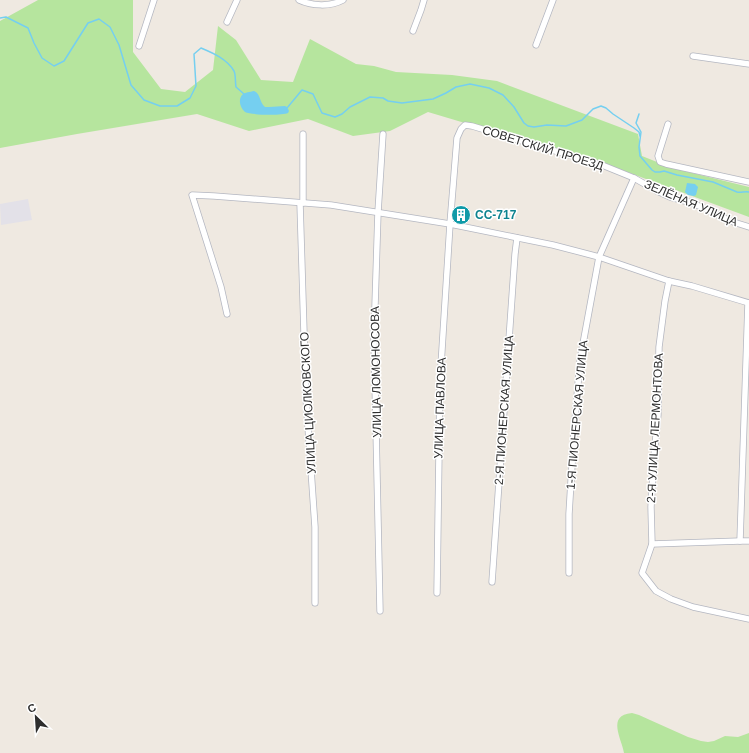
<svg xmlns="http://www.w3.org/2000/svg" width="749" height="753" viewBox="0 0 749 753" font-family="Arial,sans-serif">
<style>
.industrial{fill:#e3e1e8}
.green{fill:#b6e59e}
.water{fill:#75cff0}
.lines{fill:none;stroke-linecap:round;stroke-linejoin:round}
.stream{stroke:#75cff0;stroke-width:1.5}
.minor-casing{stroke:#b4b7c1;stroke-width:7}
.minor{stroke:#fff;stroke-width:5.5}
.labels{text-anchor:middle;stroke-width:3;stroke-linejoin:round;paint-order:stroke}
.street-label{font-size:12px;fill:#2e2e2e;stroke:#fff}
.culture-label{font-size:12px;font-weight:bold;fill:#0d838f;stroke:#fff;text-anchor:start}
</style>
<rect width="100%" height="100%" fill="#efe9e1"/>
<path class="industrial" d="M28 199 32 220 1 225 0 204Z"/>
<g class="green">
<path d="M38 0H133V52L161 89 185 92 213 70 218 26 236 40 261 80 293 82 310 39 356 64 374 66 396 72 452 75 497 81 638 134 642 156 672 168 749 187V217L619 169 428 112 390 131 353 136 308 119 249 131 197 114 77 134 0 148V21Z"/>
<path d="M632 713 639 715 650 720 688 737 701 741 708 742 714 741 725 736 738 737 749 733V753H624C622 739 606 715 632 713Z"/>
</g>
<g class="water">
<path d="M254 91C261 94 259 102 265 107H269L285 106 287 107 289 111 288 113C281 116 252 115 245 112 240 108 238 100 242 95 245 92 250 92 254 91Z"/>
<path d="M687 183 695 184 698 187 696 195 694 196 688 195 685 192Z"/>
</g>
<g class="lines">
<g class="stream">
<path d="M0 18 6 17 28 28 34 43 42 58 54 66 64 61 88 23 99 19 110 27 119 45 131 85 144 100 160 106H177L190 98 196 86 194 54 201 48C213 53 227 59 234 71 236 75 235 82 236 87L244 94"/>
<path d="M287 108 302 90 313 94 322 113 335 117 342 114 350 107 370 97 383 98 388 101 402 103 433 99 446 93 456 87 470 84 489 88 503 95 514 107 524 123 528 126 534 127 547 125 566 126 582 120 593 109 601 106 606 108 613 114 634 128 639 132 640 136"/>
<path d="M639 114 636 123 641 132 639 147 640 156 652 170 655 172H660L664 171 677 175 713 182 737 192C741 193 745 191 749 192"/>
</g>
<defs>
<g id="minor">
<path d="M299 0C312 6 330 7 343 0"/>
<path d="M227 22 237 0"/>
<path d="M413 31 421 10 424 0"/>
<path d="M536 45 553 0"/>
<path d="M139 46 154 0"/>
<path d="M693 56 749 64"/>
<path d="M668 124 658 156 660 162 666 164 749 182"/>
<path d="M303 134V203"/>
<path d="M300 203 306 398 315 527V603"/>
<path d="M669 281 665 301 659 347 658 415 654 456 651 507 652 544 642 573 656 591 671 599 693 607 749 619"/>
<path d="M227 314 221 287 192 195 214 196 331 205 450 224 553 245 599 257 669 281 692 286 749 303"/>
<path d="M740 541 748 303"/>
<path d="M652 544 740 541H749"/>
<path d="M569 573V514L574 432 580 360 599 257 634 178"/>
<path d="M492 582 515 254 517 238"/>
<path d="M437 593 440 381 450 224 457 138 461 129 465 125 472 126 602 165 634 178 657 191 670 197 692 203 706 209 730 221 749 227"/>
<path d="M380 611 374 337 378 212 383 134"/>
</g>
</defs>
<use href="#minor" class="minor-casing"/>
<use href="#minor" class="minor"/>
</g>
<defs>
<symbol id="building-disc" viewBox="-11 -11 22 22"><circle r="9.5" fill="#0f9aa8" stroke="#fff"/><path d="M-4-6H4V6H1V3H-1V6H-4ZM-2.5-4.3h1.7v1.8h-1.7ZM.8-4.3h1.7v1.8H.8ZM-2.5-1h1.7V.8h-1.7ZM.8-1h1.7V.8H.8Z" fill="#fff"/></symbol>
</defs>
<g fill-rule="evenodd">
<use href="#building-disc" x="450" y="204" width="22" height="22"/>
</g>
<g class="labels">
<g class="street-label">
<text transform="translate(543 148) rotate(17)" y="4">СОВЕТСКИЙ ПРОЕЗД</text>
<text transform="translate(691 203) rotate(23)" y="4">ЗЕЛЁНАЯ УЛИЦА</text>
<text transform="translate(376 372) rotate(-91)" y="4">УЛИЦА ЛОМОНОСОВА</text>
<text transform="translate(308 403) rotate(-93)" y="4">УЛИЦА ЦИОЛКОВСКОГО</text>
<text transform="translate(440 408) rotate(-88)" y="4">УЛИЦА ПАВЛОВА</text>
<text transform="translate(504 410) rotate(-86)" y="4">2-Я ПИОНЕРСКАЯ УЛИЦА</text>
<text transform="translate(577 415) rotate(-85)" y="4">1-Я ПИОНЕРСКАЯ УЛИЦА</text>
<text transform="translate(655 428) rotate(-87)" y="4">2-Я УЛИЦА ЛЕРМОНТОВА</text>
</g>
<g class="culture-label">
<text x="475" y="219">СС-717</text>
</g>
</g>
<g transform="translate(36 717) rotate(335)" stroke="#ffffff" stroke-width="3" paint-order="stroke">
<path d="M0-3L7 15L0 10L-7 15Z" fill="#2e2e2e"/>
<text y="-6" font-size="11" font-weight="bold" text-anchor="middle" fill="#2e2e2e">С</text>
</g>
</svg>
